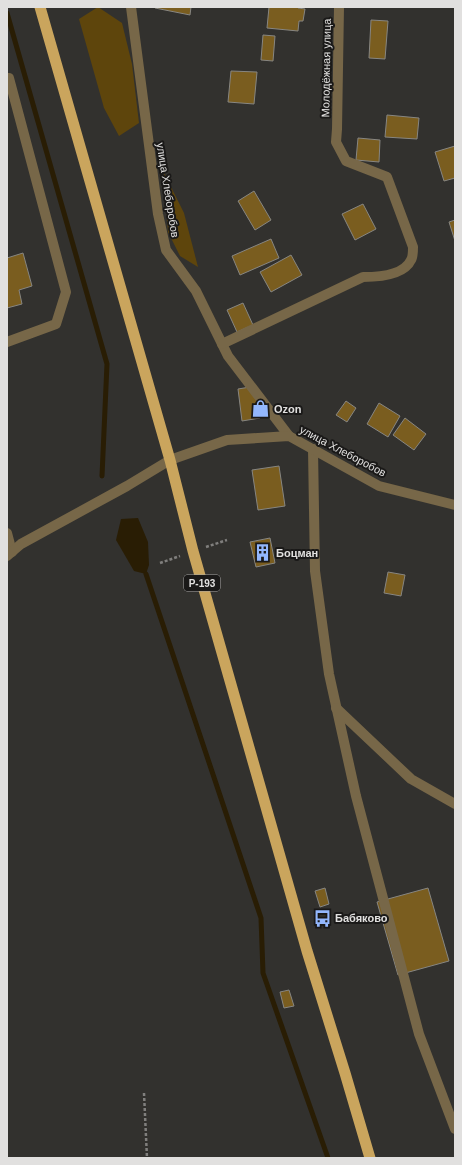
<svg xmlns="http://www.w3.org/2000/svg" width="462" height="1165" viewBox="0 0 462 1165" font-family="Helvetica,sans-serif">
<style>
.green{fill:#5e450c}
.water{fill:#291d04}
.lines{fill:none;stroke-linecap:round;stroke-linejoin:round}
.stream{stroke:#291d04;stroke-width:5}
.building{fill:#7a5d1f;stroke:#878682}
.path{stroke:#807f7d;stroke-width:2.5;stroke-dasharray:3 2;stroke-linecap:butt}
.minor{stroke:#776748;stroke-width:10}
.trunk{stroke:#caa55d;stroke-width:11}
.labels{text-anchor:middle;stroke-width:4;stroke-linejoin:round;paint-order:stroke}
.shield{fill:#1a1918;stroke:#a5a4a3;stroke-width:1}
.shield-label{font-size:10px;font-weight:bold;fill:#e1e0df}
.street-label{font-size:11px;fill:#e1e0df;stroke:#1a1918}
.poi-label{font-size:11px;font-weight:bold;fill:#e1e0df;stroke:#1a1918;text-anchor:start}
</style>
<rect width="100%" height="100%" fill="#32312e"/>
<g class="green">
<path d="M98 7 122 23 132 64 139 123 119 136 104 108 79 19Z"/>
<path d="M164 173 184 213 198 267 180 256 168 232Z"/>
</g>
<path class="water" d="M138 518 148 542 149 565 146 574 134 571 116 540 121 519Z"/>
<g class="lines">
<g class="stream">
<path d="M7 13 107 364 102 476"/>
<path d="M146 574 261 918 263 973 328 1158"/>
</g>
</g>
<g class="building">
<path d="M155 7H191L190 15 155 8Z"/>
<path d="M269 7H298V8L305 9 303 21H299L298 31 267 28Z"/>
<path d="M371 20 388 21 385 59 369 58Z"/>
<path d="M263 35 275 36 273 61 261 60Z"/>
<path d="M231 71 257 72 254 104 228 102Z"/>
<path d="M387 115 419 118 417 139 385 137Z"/>
<path d="M358 138 380 140 379 162 356 160Z"/>
<path d="M455 146V178L444 181 435 152Z"/>
<path d="M254 191 271 220 255 230 238 201Z"/>
<path d="M363 204 376 229 355 240 342 214Z"/>
<path d="M455 220V241L449 222Z"/>
<path d="M271 239 279 258 240 275 232 256Z"/>
<path d="M23 253 32 286 19 290 22 304 7 308V258Z"/>
<path d="M291 255 302 275 271 292 260 272Z"/>
<path d="M243 303 253 325 237 332 227 310Z"/>
<path d="M256 386 260 418 242 421 238 389Z"/>
<path d="M346 401 356 408 347 422 336 415Z"/>
<path d="M379 403 400 416 388 437 367 424Z"/>
<path d="M405 418 426 434 414 450 393 435Z"/>
<path d="M279 466 285 506 258 510 252 470Z"/>
<path d="M270 538 275 563 256 567 250 542Z"/>
<path d="M388 572 405 575 401 596 384 593Z"/>
<path d="M325 888 329 904 320 907 315 891Z"/>
<path d="M428 888 449 961 398 975 377 902Z"/>
<path d="M289 990 294 1006 284 1008 280 992Z"/>
</g>
<g class="lines">
<g class="path">
<path d="M206 547 227 540"/>
<path d="M160 563 180 556"/>
<path d="M144 1093 147 1158"/>
</g>
<g class="minor">
<path d="M131 7 158 214 166 250 196 291 228 356 289 436"/>
<path d="M7 78H9L66 292 56 324 7 342"/>
<path d="M222 344 363 277C378 277 404 275 411 260 413 257 413 251 413 247L387 177 346 161 336 142 337 129 339 7"/>
<path d="M313 449 315 571 329 674 356 796 419 1034 455 1129"/>
<path d="M7 533 12 552"/>
<path d="M7 556 21 544 127 486 170 460 227 440 289 436 379 486 455 505"/>
<path d="M336 708 411 779 455 804"/>
</g>
<path class="trunk" d="M40 7 170 460 193 551 307 951 345 1073 370 1158"/>
</g>
<defs>
<symbol id="shop-bare" viewBox="-9 -9 18 18"><path d="M-5-2.5h2.3a2.7 3.5 0 0 1 5.4 0H5L5.5 6h-11ZM-1.5-2.5h3a1.5 2.3 0 0 0-3 0Z" fill="#93b7fd" stroke="#1a1918" stroke-width="2.5" paint-order="stroke"/></symbol>
<symbol id="building-bare" viewBox="-9 -9 18 18"><path d="M-4-6H4V6H1V3H-1V6H-4ZM-2.5-4.3h1.7v1.8h-1.7ZM.8-4.3h1.7v1.8H.8ZM-2.5-1h1.7V.8h-1.7ZM.8-1h1.7V.8H.8Z" fill="#93b7fd" stroke="#1a1918" stroke-width="2.5" paint-order="stroke"/></symbol>
<symbol id="bus-bare" viewBox="-9 -9 18 18"><path d="M-5-6H5V4H4V6H2V4H-2V6H-4V4H-5ZM-3.5-4V0h7V-4ZM-3.5 1.2v1.5H-2V1.2ZM2 1.2v1.5H3.5V1.2Z" fill="#93b7fd" stroke="#1a1918" stroke-width="2.5" paint-order="stroke"/></symbol>
</defs>
<g fill-rule="evenodd">
<use href="#shop-bare" x="248" y="396" width="25" height="25"/>
<use href="#building-bare" x="250" y="540" width="25" height="25"/>
<use href="#bus-bare" x="310" y="906" width="25" height="25"/>
</g>
<g class="labels">
<rect class="shield" x="184" y="575" width="36" height="16" rx="3"/>
<g class="shield-label">
<text x="202" y="587">Р-193</text>
</g>
<g class="street-label">
<text transform="translate(326 68) rotate(-89)" y="4">Молодёжная улица</text>
<text transform="translate(168 190) rotate(81)" y="4">улица Хлеборобов</text>
<text transform="translate(343 451) rotate(28)" y="4">улица Хлеборобов</text>
</g>
<g class="poi-label">
<text x="274" y="413">Ozon</text>
<text x="276" y="557">Боцман</text>
<text x="335" y="922">Бабяково</text>
</g>
</g>
<rect width="462" height="1165" fill="none" stroke="#e1e0df" stroke-width="16"/>
</svg>
